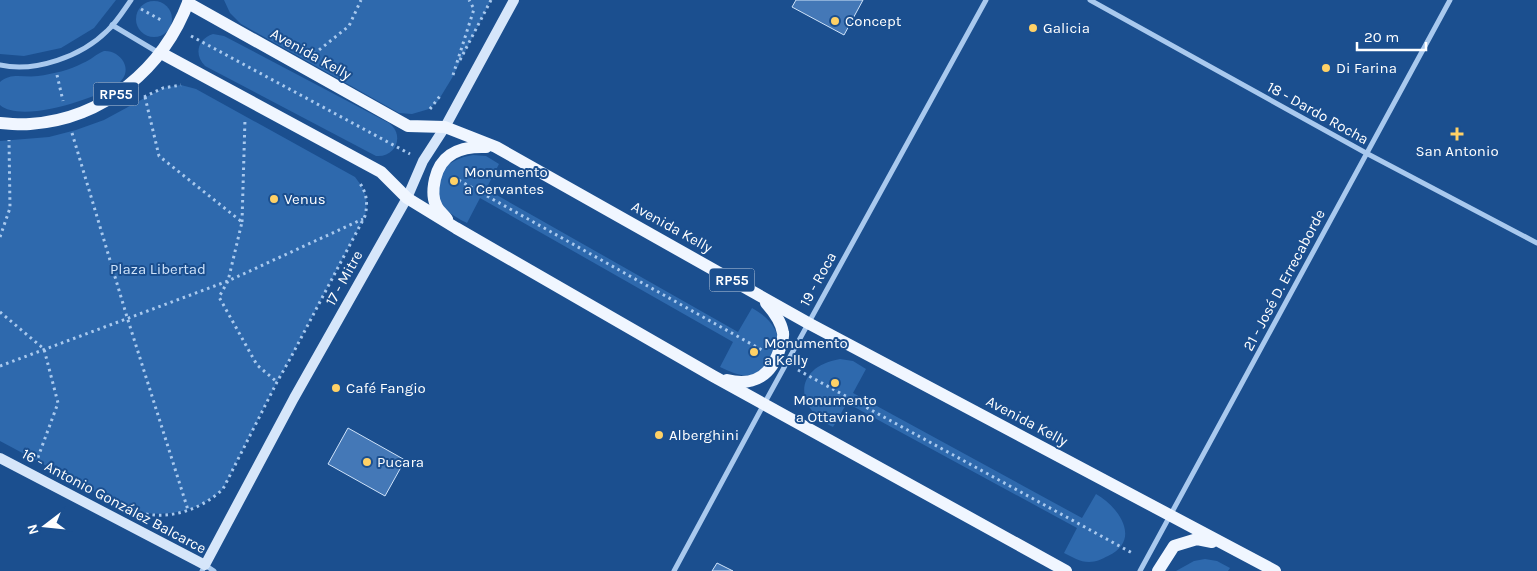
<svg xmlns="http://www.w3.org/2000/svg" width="1537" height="571" viewBox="0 0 1537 571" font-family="Karla,sans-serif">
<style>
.green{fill:#2e69ad}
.building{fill:#4478b7;stroke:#cfe3fa}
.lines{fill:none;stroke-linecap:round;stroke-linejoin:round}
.path{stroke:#a9c9ee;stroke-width:3;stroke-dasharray:2.5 4;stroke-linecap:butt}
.street{stroke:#a9c9ee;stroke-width:5}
.secondary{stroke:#d6e6fa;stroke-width:10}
.primary{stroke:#f0f6ff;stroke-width:12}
.poi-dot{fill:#ffd166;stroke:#1b4f8f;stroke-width:2}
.labels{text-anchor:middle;stroke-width:4;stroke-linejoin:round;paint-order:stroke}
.shield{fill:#1b4f8f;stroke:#bbcadd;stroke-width:1}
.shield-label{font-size:14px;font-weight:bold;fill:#fff}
.poi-label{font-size:15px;fill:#fff;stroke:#1b4f8f;text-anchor:start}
.street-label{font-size:15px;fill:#fff;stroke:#1b4f8f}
.park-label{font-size:15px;fill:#cfe3fa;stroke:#1b4f8f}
</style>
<rect width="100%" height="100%" fill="#1b4f8f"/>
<g class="green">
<path d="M0 0H116L94 28 61 48 24 56 0 54Z"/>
<path d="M224 0H491L452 78 438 101 429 109 412 114 399 113 241 24 230 13Z"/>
<circle cx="154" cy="19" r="18"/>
<path d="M213 34 224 36 389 123C405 135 396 158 376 156L205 66C194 55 197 39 213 34Z"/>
<path d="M104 51C120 50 134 69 120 82 100 98 21 124 0 105V82C11 72 24 78 38 76 53 74 70 70 83 63 91 60 96 54 104 51Z"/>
<path d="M181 85 196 89 355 177C366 191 369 199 365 216L290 359 277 382 223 489C195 514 166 517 131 511L0 441V141L49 137 76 130 104 120 163 88Z"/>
<path d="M473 155 486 156 499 164 486 189 738 332 752 308C770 318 778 329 781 350 756 374 755 384 720 367L733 342 480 198 467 223C455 217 441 209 438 195 437 188 440 178 441 170 451 162 460 157 473 155Z"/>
<path d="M840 359 853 361 866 369 853 393 1082 518 1096 494C1119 507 1142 540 1108 556 1102 559 1096 562 1089 562 1080 562 1072 557 1064 553L1077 528 847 403 833 427C794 408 793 367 840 359Z"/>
<path d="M1205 559 1217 561 1230 568 1228 571H1176L1194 561Z"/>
</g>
<g class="building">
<path d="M796 0H863L844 35 792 7Z"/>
<path d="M348 428 405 460 385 496 328 464Z"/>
<path d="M717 563 733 571H712Z"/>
</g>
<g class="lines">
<g class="path">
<path d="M141 9 161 20"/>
<path d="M191 36 410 154"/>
<path d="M314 54 349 26 361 0"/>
<path d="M460 60 491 0"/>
<path d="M57 75 63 101"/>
<path d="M453 75 474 9 469 0"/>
<path d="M144 97 163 88 181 85"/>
<path d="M145 97 159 156 242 222 228 281 219 297 257 365 277 382"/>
<path d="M430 109 440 96"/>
<path d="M72 133 127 317 188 510"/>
<path d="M453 177 762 350"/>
<path d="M242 222 245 119"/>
<path d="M0 237 10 208 9 140"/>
<path d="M0 312 44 349 58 403 37 460"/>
<path d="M0 366 228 281 363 219"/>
<path d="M798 370 1134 554"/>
<path d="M146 514C174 519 203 508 223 489L277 382 290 359 365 216C368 203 367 193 359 182"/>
</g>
<g class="street">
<path d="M1090 0 1366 153 1537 243"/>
<path d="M112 25 159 53"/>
<path d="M0 65C35 73 82 56 107 31 116 23 124 10 131 0"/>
<path d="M202 571 205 565 214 571"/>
<path d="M674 571 764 404 986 0"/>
<path d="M1140 571 1450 0"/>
</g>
<path class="secondary" d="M0 458 205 565 294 398 407 198 423 161 445 127 514 0"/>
<g class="primary">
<path d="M188 3 408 126 445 127 496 147 808 323 1275 571"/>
<path d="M161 53 381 172 407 198 456 228 713 376 1066 571"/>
<path d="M0 123C10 124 21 125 30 124 104 119 164 68 189 0"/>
<path d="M447 219C444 215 439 211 437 207 432 199 433 188 435 179 441 153 461 146 486 147"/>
<path d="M727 380C754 387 772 375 780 348 781 343 784 338 783 333 781 321 774 312 766 303"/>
<path d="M1158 571 1174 546 1197 539 1212 542"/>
</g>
</g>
<g class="poi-dot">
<circle cx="835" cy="21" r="5"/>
<circle cx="1033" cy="28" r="5"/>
<circle cx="1326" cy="68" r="5"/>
<path d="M1454.5 126.5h5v5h5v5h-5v5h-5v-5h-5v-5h5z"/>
<circle cx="454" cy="181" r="5"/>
<circle cx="274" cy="199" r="5"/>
<circle cx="754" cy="352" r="5"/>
<circle cx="835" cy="383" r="5"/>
<circle cx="336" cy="388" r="5"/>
<circle cx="659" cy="435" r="5"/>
<circle cx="367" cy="462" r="5"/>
</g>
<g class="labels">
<g class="shield">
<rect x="93.5" y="82.5" width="45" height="23" rx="4"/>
<rect x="709.5" y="268.5" width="45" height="23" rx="4"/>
</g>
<g class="shield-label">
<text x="116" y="99">RP55</text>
<text x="732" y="285">RP55</text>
</g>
<g class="poi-label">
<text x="845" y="26">Concept</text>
<text x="1043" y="33">Galicia</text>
<text x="1336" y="73">Di Farina</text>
<text x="1457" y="156" text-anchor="middle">San Antonio</text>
<text x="464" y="177">Monumento<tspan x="464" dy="17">a Cervantes</tspan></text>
<text x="284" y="204">Venus</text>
<text x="764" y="348">Monumento<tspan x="764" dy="17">a Kelly</tspan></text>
<text x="346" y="393">Café Fangio</text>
<text x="835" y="405" text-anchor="middle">Monumento<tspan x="835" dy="17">a Ottaviano</tspan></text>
<text x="669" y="440">Alberghini</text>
<text x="377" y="467">Pucara</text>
</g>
<g class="street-label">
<text transform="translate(311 54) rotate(29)" y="5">Avenida Kelly</text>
<text transform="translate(1318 113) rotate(29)" y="5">18 - Dardo Rocha</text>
<text transform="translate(672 227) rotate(29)" y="5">Avenida Kelly</text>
<text transform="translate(344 278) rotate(-61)" y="5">17 - Mitre</text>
<text transform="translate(818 279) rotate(-61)" y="5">19 - Roca</text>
<text transform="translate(1284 280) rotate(-62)" y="5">21 - José D. Errecaborde</text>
<text transform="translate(1027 421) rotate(28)" y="5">Avenida Kelly</text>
<text transform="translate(114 501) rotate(28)" y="5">16 - Antonio González Balcarce</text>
</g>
<g class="park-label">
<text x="158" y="274">Plaza Libertad</text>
</g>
</g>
<g transform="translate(45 526) rotate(254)" stroke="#1b4f8f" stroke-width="4" paint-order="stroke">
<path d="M0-4L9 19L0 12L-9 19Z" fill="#ffffff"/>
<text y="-8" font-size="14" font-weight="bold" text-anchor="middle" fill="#ffffff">N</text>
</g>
<path d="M1357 42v8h69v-8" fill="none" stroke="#ffffff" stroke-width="2.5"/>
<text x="1364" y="42" font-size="15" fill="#ffffff" stroke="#1b4f8f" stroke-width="4" paint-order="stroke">20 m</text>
</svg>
